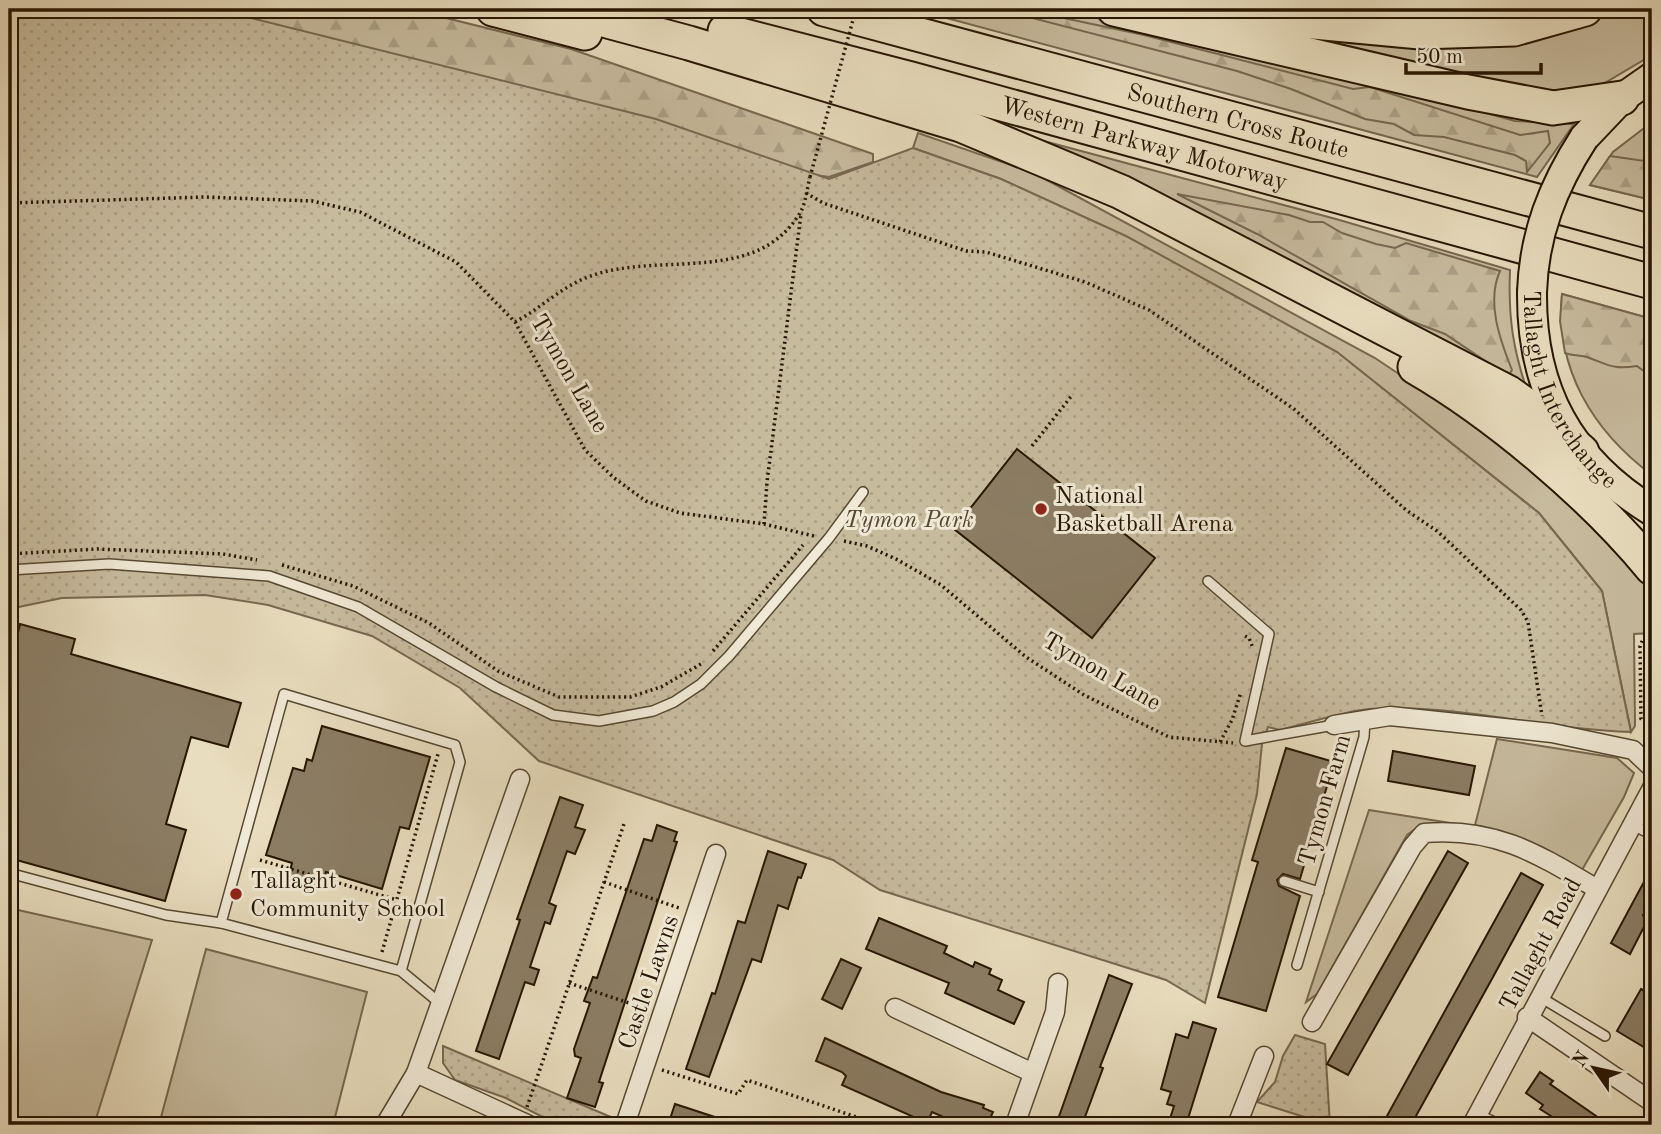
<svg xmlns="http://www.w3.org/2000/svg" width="1661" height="1134" viewBox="0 0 1661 1134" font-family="'Old Standard TT',serif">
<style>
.green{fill:#c7bb9e;stroke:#776850;stroke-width:2}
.forest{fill:url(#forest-firs);stroke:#776850;stroke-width:2}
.park{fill:url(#park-dots);stroke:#776850;stroke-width:2}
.building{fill:#8b7d64;stroke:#271602;stroke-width:2}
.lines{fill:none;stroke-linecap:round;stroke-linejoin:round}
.lane-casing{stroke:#574831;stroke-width:12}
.street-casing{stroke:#574831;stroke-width:21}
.primary-casing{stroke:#271602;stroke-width:32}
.highway-casing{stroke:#271602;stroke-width:37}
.path{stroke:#271602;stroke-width:3.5;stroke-dasharray:2 3.5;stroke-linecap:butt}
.lane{stroke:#f0e9d5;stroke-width:9}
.street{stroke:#f0e9d5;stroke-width:18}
.primary{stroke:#e8ddbe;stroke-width:28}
.highway{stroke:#e8ddbe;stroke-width:33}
.primary-bridge-casing{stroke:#271602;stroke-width:32;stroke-linecap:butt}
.path-bridge{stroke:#271602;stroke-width:3.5;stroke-dasharray:2 3.5;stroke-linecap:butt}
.primary-bridge{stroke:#e8ddbe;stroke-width:28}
.poi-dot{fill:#8f2418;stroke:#f0e9d5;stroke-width:2.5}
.labels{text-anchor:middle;stroke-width:6;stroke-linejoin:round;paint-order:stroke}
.street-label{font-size:24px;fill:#271602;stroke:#f0e9d5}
.poi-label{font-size:24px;fill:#271602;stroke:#f0e9d5;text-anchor:start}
.park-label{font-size:24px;font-style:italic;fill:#574831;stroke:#f0e9d5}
</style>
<defs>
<pattern id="forest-firs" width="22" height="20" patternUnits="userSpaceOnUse" patternTransform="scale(1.75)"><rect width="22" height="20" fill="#c7bb9e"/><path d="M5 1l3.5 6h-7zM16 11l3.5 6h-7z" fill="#aba086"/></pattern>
<pattern id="park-dots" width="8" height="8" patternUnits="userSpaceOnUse" patternTransform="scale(1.75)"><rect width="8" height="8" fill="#c7bb9e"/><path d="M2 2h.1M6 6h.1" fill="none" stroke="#aba086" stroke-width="1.8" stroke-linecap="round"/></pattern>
</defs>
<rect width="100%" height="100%" fill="#e8ddbe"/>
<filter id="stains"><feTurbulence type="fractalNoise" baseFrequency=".00286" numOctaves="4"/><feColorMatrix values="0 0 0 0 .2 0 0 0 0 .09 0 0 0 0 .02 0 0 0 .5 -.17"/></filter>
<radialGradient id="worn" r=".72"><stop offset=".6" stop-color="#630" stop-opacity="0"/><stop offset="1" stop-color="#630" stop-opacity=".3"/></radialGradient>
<g class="green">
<path d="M913 9H1054L1283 57 1515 121 1574 124 1537 177Z"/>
<path d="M1608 9H1652V55L1598 87 1538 96 1303 41 1306 30 1582 20Z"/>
<path d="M1652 122V200L1590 185 1613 152Z"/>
<path d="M1010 132 1336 219 1510 270C1508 317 1513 351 1529 396Z"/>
<path d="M918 133 1034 173 1375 358 1496 439 1568 502 1652 591V633L1634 634 1635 726 1631 732 1602 591 1539 513 1337 352 1125 236 1001 179 913 148Z"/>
<path d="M1562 294 1652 319V475C1593 431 1555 369 1562 294Z"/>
<path d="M1646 646H1652V722L1647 721Z"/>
<path d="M1497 739 1617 758 1634 773 1624 797 1582 870 1507 836 1475 825Z"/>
<path d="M1369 810 1463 825 1422 824 1407 835 1317 994 1306 1002Z"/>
<path d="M9 908 152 940 94 1125H9Z"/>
<path d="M206 949 367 992 333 1125H173L160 1121Z"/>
</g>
<g class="forest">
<path d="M9 9H410L571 49 873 154V162L829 177 795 172Z"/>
<path d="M998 9H1021L1144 35 1353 89 1370 87 1520 135 1548 131 1550 143 1527 172 1526 161 1515 155 1444 137 1414 135 1394 124 1365 119 1291 89 1237 71Z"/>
<path d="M1610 156 1652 162V200L1590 185Z"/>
<path d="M1177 194 1289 215 1310 222H1323L1342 233 1376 244 1395 248 1406 243 1500 271C1486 302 1500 340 1512 370L1508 376 1445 334 1411 321 1257 234Z"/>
<path d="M1562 294 1652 319V377L1637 366C1613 370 1609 365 1587 357 1580 355 1573 356 1565 353L1560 321Z"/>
</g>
<g class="park">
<path d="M9 9H215L656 119 829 179 913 148 1001 179 1126 236 1337 352 1539 513 1602 591 1631 732C1544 730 1456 703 1369 709 1340 712 1309 723 1280 730L1268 727 1262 744 1257 794 1205 1003 1166 980 880 890 833 860 539 761 460 688 372 636 268 605 205 595 62 598 9 609Z"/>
<path d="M1369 9H1501C1458 17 1413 14 1369 9Z"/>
<path d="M1295 1035 1325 1044 1330 1125 1257 1102 1275 1082 1283 1056Z"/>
<path d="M443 1046 618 1120 615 1125H558L506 1098 455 1080 443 1063Z"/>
</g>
<g class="building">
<path d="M1017 449 1155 558 1092 638 954 529Z"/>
<path d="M20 624 75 639 71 654 241 703 228 747 191 737 166 824 186 830 165 901 9 858V635L17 637Z"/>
<path d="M322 726 430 757 409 829 400 827 382 889 326 872 321 888 288 879 292 863 266 855 293 768 304 771 307 759 312 761Z"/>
<path d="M1286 748 1334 762 1300 879 1283 874 1277 880 1279 886 1300 896 1266 1011 1218 997 1258 862 1252 860Z"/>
<path d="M1393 751 1475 766 1469 795 1388 781Z"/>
<path d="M560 797 583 805 575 827 585 830 575 854 567 851 549 903 556 906 550 924 545 922 530 967 539 970 534 985 525 982 499 1059 476 1051 520 920 517 919Z"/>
<path d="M657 825 677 832 674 841 677 842 599 1082 603 1083 595 1107 567 1098 581 1058 575 1056 574 1049 590 1003 584 1001 593 977 597 978 644 839 652 841Z"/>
<path d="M768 851 806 864 801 878 798 877 788 909 778 905 761 962 752 959 709 1077 686 1069 712 993 715 994 738 921 745 923Z"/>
<path d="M1448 851 1468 863 1348 1075 1327 1064Z"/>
<path d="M1652 867V910L1643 915 1646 923 1630 954 1611 943Z"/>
<path d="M1521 873 1543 885 1493 977 1411 1125H1382Z"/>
<path d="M879 918 947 946 944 953 973 967 975 962 991 969 989 974 1002 980 998 990 1024 1002 1014 1024 945 993 949 983 866 949Z"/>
<path d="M841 959 861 968 842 1009 822 999Z"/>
<path d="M1109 975 1132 984 1100 1067 1103 1068 1082 1125H1056Z"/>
<path d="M1641 989 1652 995V1052L1617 1031Z"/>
<path d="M1193 1022 1216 1029 1186 1125H1168L1174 1106 1167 1104 1171 1092 1161 1089 1176 1034 1188 1038Z"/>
<path d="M825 1038 941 1092 984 1105 983 1108 993 1112 987 1125H962L932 1112 927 1123 842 1085 846 1076 842 1072 816 1061Z"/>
<path d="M1540 1072 1553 1081 1550 1084 1609 1125H1565L1540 1109 1543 1105 1526 1093Z"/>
<path d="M675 1104 730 1122 729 1125H668Z"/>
</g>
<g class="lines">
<defs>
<g id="lane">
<path d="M9 570 109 564 269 576 358 607 496 687 553 715 599 721 653 711 674 702 701 684 729 656 829 538 863 492"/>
<path d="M1208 581 1269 634 1245 741 1334 725"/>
<path d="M1633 825 1652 835"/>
<path d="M9 873 166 915 221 923"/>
<path d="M1284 881 1319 892"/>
<path d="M1650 917 1652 919"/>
<path d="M1297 965 1364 737 1365 719"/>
<path d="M401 971 460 762 455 745 284 694 221 923 401 971 441 1004"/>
<path d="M1540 997 1605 1036"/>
<path d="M1478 1114 1500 1125"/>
</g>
<g id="street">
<path d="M1334 725 1390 716 1552 733 1633 750 1652 768"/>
<path d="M895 1008 1033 1073"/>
<path d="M1527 1017 1652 1102"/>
<path d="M1312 1022 1412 847 1424 833C1496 827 1538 854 1597 889"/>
<path d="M416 1073 529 1125"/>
<path d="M385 1125 416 1073 520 779"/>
<path d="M625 1125 716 854"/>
<path d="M1015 1125 1055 1012 1058 983"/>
<path d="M1237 1125 1264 1056"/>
<path d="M1472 1125 1652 788"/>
</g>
<g id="primary">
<path d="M1584 138 1622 98 1652 77"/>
<path id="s1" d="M1532 292C1531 389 1569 460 1652 511"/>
</g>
<g id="highway">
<path d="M493 9 585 33"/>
<path d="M563 9 689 43 961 125 1121 192 1509 393 1540 415 1582 452"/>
<path id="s2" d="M824 9 1652 232"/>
<path d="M1114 9 1468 92 1553 108 1622 98"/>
<path d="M1205 12 1420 32 1514 29 1585 9"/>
<path id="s3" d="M725 31 911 79 1652 282"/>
<path d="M1415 367C1496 414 1593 496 1652 568"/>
</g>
</defs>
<use href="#lane" class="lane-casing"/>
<use href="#street" class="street-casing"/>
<use href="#primary" class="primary-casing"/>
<use href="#highway" class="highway-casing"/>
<g class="path">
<path d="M806 193 823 203 966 251 986 252 1085 282 1149 310 1294 409 1406 510 1437 531 1521 610 1528 622 1542 716"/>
<path d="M9 203 205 197 312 201 360 212 456 262 515 322 585 450 614 478 646 501 680 513 764 524 814 536"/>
<path d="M515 322C540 309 561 287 588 277 657 250 755 287 800 213 806 203 807 188 810 177"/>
<path d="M1032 446 1073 394"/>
<path d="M764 524 767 482 801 214"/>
<path d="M844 541 867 546 898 560 941 585 1026 657 1084 695 1169 737 1233 743"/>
<path d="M9 554 97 549 223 554 257 560"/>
<path d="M282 565 353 586 429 623 498 671 559 697H630L661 687 701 664"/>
<path d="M1245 636 1249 638 1253 648"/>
<path d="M1652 639H1643L1640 646 1641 719 1652 728"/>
<path d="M713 651 803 545"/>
<path d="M1220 742 1232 720 1241 692"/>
<path d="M260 860 397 900"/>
<path d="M604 882 682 909"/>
<path d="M382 952 438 754"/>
<path d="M569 983 647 1009"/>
<path d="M662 1070 738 1094 747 1080 880 1125"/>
<path d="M527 1107 624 824"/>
</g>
<use href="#lane" class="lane"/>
<use href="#street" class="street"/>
<use href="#primary" class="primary"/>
<use href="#highway" class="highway"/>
<defs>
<path id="primary-bridge" d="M1532 292C1534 234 1553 186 1584 138"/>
</defs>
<use href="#primary-bridge" class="primary-bridge-casing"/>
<path class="path-bridge" d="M810 177 856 9"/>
<use href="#primary-bridge" class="primary-bridge"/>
</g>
<g class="poi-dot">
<circle cx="1041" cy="509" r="7"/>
<circle cx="236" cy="894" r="7"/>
</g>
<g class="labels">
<g class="street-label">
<text dy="8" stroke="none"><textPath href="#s2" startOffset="429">Southern Cross Route</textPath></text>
<text dy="8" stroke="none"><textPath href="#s3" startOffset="434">Western Parkway Motorway</textPath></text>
<text transform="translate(570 373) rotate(60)" y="8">Tymon Lane</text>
<text dy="8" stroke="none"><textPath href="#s1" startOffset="107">Tallaght Interchange</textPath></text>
<text transform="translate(1102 671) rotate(30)" y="8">Tymon Lane</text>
<text transform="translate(1324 800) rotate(-74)" y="8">Tymon Farm</text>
<text transform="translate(1540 944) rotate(-62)" y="8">Tallaght Road</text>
<text transform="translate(648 982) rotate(-71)" y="8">Castle Lawns</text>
</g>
<g class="poi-label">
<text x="1055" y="503">National<tspan x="1055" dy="28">Basketball Arena</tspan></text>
<text x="250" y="888">Tallaght<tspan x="250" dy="28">Community School</tspan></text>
</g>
<g class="park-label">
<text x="909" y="527">Tymon Park</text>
</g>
</g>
<rect width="1661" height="1134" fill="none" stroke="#e8ddbe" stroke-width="35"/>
<rect x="10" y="10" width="1640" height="1113" fill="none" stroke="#271602" stroke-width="3.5"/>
<rect x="18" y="18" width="1626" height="1099" fill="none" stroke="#271602" stroke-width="2"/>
<g transform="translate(1594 1068) rotate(304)" stroke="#f0e9d5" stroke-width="5" paint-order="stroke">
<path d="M0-5L12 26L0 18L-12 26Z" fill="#271602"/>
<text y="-10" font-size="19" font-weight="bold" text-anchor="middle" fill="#271602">N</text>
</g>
<path d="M1406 63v10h135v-10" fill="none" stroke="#271602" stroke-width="3.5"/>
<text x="1416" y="63" font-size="21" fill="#271602" stroke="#f0e9d5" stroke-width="5" paint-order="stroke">50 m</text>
<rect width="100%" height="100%" filter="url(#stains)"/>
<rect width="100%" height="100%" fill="url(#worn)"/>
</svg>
